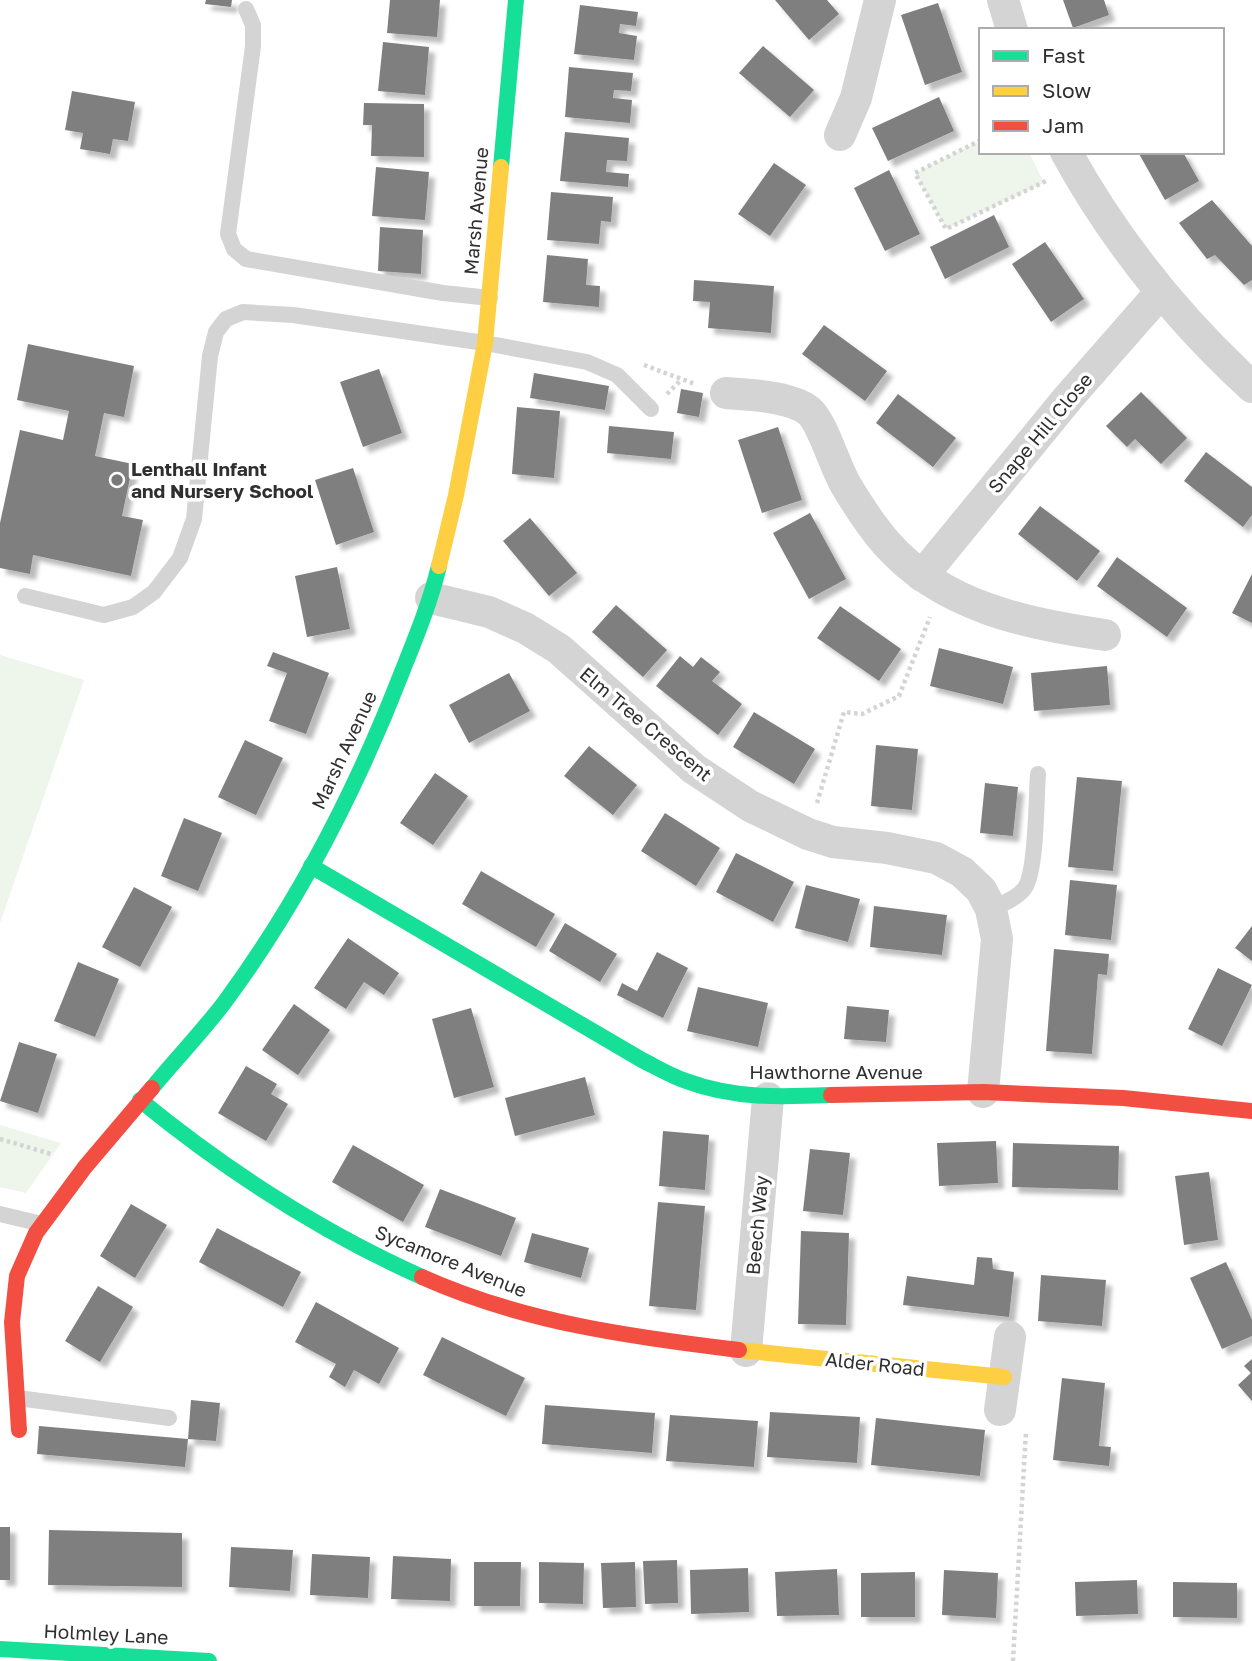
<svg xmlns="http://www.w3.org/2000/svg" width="1252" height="1661" viewBox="0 0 1252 1661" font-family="'Golos Text',sans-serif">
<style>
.green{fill:#eef5eb}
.building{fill:#7f7f7f;filter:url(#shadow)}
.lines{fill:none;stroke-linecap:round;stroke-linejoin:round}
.path{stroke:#d4d4d4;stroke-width:4.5;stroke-dasharray:3.5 3.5;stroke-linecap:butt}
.lane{stroke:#d4d4d4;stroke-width:16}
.street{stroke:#d4d4d4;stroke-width:32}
.fast{stroke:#16e098;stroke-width:16}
.slow{stroke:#ffcf43;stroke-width:16}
.jam{stroke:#f24e42;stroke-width:16}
.poi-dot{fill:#787878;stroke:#fff;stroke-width:2.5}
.labels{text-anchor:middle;stroke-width:7;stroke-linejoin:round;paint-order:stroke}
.street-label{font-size:19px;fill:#2f2f2f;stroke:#fff}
.poi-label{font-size:19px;font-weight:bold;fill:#2f2f2f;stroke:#fff;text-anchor:start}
</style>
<defs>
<filter id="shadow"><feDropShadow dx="6" dy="6" stdDeviation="2" flood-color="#0004"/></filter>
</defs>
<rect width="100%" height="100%" fill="#fff"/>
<g class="green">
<path d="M981 140V152H1029L1044 183 946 229 915 173Z"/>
<path d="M0 655 84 680 0 923Z"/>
<path d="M0 1125 61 1143 26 1193 0 1187Z"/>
</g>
<g class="building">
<path d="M206 0H232L231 7 205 4Z"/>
<path d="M390 0H440L437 37 387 33Z"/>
<path d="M775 0H827L839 14 809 40Z"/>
<path d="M1063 0H1104L1109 15 1073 28Z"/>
<path d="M938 3 962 72 925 85 901 15Z"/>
<path d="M580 5 638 12 636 26 620 24 619 33 637 36 634 60 574 54Z"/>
<path d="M383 42 429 47 425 95 378 91Z"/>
<path d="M763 46 814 90 790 117 739 73Z"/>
<path d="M569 67 633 73 631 91 614 90 613 98 632 100 630 123 565 117Z"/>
<path d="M72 91 135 102 128 141 113 139 110 154 80 149 83 133 65 130Z"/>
<path d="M939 97 954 131 888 161 872 128Z"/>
<path d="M364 103 424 104V157L371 156 372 125H363Z"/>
<path d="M565 132 629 138 627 161 607 160 606 172 629 174 628 187 560 181Z"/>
<path d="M1138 152H1183L1199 181 1165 200Z"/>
<path d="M774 163 806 185 770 236 738 214Z"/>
<path d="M376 167 429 172 425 220 372 216Z"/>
<path d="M889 170 920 234 885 251 854 188Z"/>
<path d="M551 192 613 197 611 222 601 221 599 244 547 240Z"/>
<path d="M1212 200 1252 246V280L1244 285 1215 255 1207 259 1179 223Z"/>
<path d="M994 215 1009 247 945 279 930 247Z"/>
<path d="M380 227 423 230 421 274 378 271Z"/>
<path d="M1045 242 1084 299 1051 322 1012 264Z"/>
<path d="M547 255 588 259 586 285 600 286 599 307 543 302Z"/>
<path d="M694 280 774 286 771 333 708 328 710 302 693 301Z"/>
<path d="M824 325 887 371 865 401 802 354Z"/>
<path d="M28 344 134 366 124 417 104 413 95 456 133 464 122 516 143 520 131 576 33 555 30 574 0 568V523L20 430 63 440 69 411 17 400Z"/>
<path d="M379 369 402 433 363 447 340 382Z"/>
<path d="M534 373 609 386 605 410 530 398Z"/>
<path d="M681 389 703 393 699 417 677 413Z"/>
<path d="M1141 392 1187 438 1161 464 1135 439 1127 447 1106 426Z"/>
<path d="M898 394 956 438 933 467 876 423Z"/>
<path d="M517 407 560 411 554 478 512 474Z"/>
<path d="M609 426 674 432 671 459 607 453Z"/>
<path d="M778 427 802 500 762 513 738 440Z"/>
<path d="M1206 452 1252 487V515L1243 527 1184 481Z"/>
<path d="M353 468 374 532 336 545 315 480Z"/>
<path d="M1040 506 1100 551 1077 581 1018 534Z"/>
<path d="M810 513 846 579 809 599 773 533Z"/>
<path d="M530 518 577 573 549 596 503 541Z"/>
<path d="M1117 557 1187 608 1167 637 1097 586Z"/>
<path d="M337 567 350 629 307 637 295 576Z"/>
<path d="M1252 574V623L1232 613Z"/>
<path d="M616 605 667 650 643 677 592 632Z"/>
<path d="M840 606 901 649 879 681 817 638Z"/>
<path d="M939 648 1013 667 1003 704 930 686Z"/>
<path d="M273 652 329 673 306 734 269 721 287 673 267 666Z"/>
<path d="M680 656 693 667 701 657 720 672 712 681 742 704 718 735 656 686Z"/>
<path d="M1107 666 1110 705 1034 711 1031 673Z"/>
<path d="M509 673 530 711 469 743 449 705Z"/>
<path d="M754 712 815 749 794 784 733 747Z"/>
<path d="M245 740 283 758 256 815 218 797Z"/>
<path d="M876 745 918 749 912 810 871 806Z"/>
<path d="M589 746 637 785 613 815 564 776Z"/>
<path d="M435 773 468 796 433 845 400 823Z"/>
<path d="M1077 777 1122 781 1113 871 1068 867Z"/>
<path d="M985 783 1018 787 1013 836 980 833Z"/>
<path d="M665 813 720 848 696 886 641 851Z"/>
<path d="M184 818 222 833 198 891 161 876Z"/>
<path d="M736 853 794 882 773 922 716 892Z"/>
<path d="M481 871 555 914 536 947 462 904Z"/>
<path d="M1070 880 1117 885 1111 940 1065 935Z"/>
<path d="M806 885 860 899 848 942 795 928Z"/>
<path d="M134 887 172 907 140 967 102 947Z"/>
<path d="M874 906 947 915 942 955 870 947Z"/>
<path d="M565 923 617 954 600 982 549 951Z"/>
<path d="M1252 926V961L1235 948Z"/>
<path d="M348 938 399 973 384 995 364 982 346 1009 314 988Z"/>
<path d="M1054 949 1109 954 1107 975 1098 974 1092 1054 1046 1051Z"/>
<path d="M657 952 688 968 663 1018 617 995 622 983 637 991Z"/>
<path d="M78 962 119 979 95 1037 54 1021Z"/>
<path d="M1218 968 1252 985 1222 1046 1188 1029Z"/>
<path d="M698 987 768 1003 758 1047 687 1031Z"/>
<path d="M294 1004 330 1030 298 1075 262 1050Z"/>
<path d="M847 1006 889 1010 886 1042 844 1039Z"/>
<path d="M471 1008 494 1087 454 1098 432 1019Z"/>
<path d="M19 1042 57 1054 38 1113 0 1101Z"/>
<path d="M246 1066 277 1084 271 1094 288 1104 266 1141 218 1113Z"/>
<path d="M585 1077 595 1115 515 1136 505 1098Z"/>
<path d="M663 1131 709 1135 705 1190 659 1186Z"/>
<path d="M996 1141 998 1183 939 1186 937 1143Z"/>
<path d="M1013 1143 1119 1146 1118 1190 1012 1187Z"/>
<path d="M353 1145 424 1185 403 1222 332 1182Z"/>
<path d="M810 1149 850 1153 843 1215 803 1211Z"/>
<path d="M1209 1172 1218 1240 1184 1245 1175 1176Z"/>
<path d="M440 1189 516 1218 501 1256 425 1227Z"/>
<path d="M658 1202 705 1206 696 1310 649 1306Z"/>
<path d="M131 1204 167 1225 135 1278 100 1256Z"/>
<path d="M217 1228 301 1272 283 1307 199 1262Z"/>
<path d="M801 1231 849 1233 846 1325 798 1324Z"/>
<path d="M532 1233 589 1248 581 1278 524 1262Z"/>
<path d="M977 1257 992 1258 993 1269 1014 1272 1009 1317 903 1305 907 1276 974 1285Z"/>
<path d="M1226 1262 1252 1320V1336L1222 1349 1190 1278Z"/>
<path d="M1041 1275 1106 1280 1102 1326 1038 1321Z"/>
<path d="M98 1286 133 1307 100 1362 65 1341Z"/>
<path d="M316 1302 399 1348 379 1384 354 1370 345 1387 329 1377 336 1364 295 1342Z"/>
<path d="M442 1337 525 1378 506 1416 423 1375Z"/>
<path d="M1252 1359V1401L1238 1385 1251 1373 1244 1366Z"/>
<path d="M1062 1378 1105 1383 1099 1446 1111 1447 1109 1466 1053 1460Z"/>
<path d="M191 1400 220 1403 216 1441 188 1439 185 1467 37 1454 39 1426 188 1439Z"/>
<path d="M545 1405 655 1413 652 1453 542 1444Z"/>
<path d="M770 1412 860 1417 857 1463 767 1457Z"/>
<path d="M670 1415 758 1421 754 1467 666 1461Z"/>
<path d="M876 1418 985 1430 980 1476 871 1465Z"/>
<rect x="0" y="1527" width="10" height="53"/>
<path d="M49 1530 182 1533V1587L48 1585Z"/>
<path d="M231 1547 293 1550 290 1591 229 1587Z"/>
<path d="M312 1554 370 1557 368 1598 310 1595Z"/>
<path d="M393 1556 451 1559 450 1601 391 1599Z"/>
<path d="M677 1560 678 1603 645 1604 643 1561Z"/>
<path d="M474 1562H521L520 1606H474Z"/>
<path d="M539 1562 584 1563 583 1604 539 1603Z"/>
<path d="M635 1562 636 1607 603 1608 601 1563Z"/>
<path d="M748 1568 749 1612 691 1614 690 1570Z"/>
<path d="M837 1569 839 1615 777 1616 775 1572Z"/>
<path d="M944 1570 998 1573 996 1618 942 1615Z"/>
<path d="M915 1572V1617H861V1573Z"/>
<path d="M1137 1580 1138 1614 1076 1616 1075 1582Z"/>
<path d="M1173 1582 1237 1583V1618L1173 1617Z"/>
</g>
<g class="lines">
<g class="path">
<path d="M981 140 915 173 946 229 1046 181"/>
<path d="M644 365 695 384"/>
<path d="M667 394 681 380"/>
<path d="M817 803 844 712 862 714 899 696 930 617"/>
<path d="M0 1139 51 1154"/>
<path d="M1013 1661 1026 1431"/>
</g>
<g class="lane">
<path d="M246 9 253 25V46L228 234 234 249 246 259 443 293 490 298"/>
<path d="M25 596 104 615 133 607 154 592 180 558 194 519 210 356 216 332 226 319 243 312 293 315 485 343 587 362 617 375 651 409"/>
<path d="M991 909C1002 904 1016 899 1024 889 1037 874 1036 797 1038 774"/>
<path d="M0 1214 42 1224"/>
<path d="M18 1398 169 1418"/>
</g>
<g class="street">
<path d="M1003 0 1012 30"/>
<path d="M840 135 856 98 880 0"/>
<path d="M1066 152C1115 241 1177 318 1252 387"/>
<path d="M726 393C749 395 791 396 809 411 823 423 835 468 847 487 859 507 872 527 887 544 942 606 1026 624 1105 635"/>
<path d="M922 576 1068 398 1160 293"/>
<path d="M431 598 489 612 525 628 559 649 694 769 750 806 808 834 833 842 887 848 936 858 962 872 981 890 991 909 997 939 983 1092"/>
<path d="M746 1351 768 1098"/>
<path d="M1000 1410 1010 1337"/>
</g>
<g class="fast">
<path d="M501 167 516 0"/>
<path d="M311 866 642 1060C656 1067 671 1076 686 1081 735 1099 780 1097 831 1095"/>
<path d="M152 1088C175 1060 201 1033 224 1003 298 903 357 788 402 672 416 637 430 603 439 566"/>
<path d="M140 1100C227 1171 319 1231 422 1277"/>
<path d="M0 1649 209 1661"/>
</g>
<g class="slow">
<path d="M439 566 456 495 485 343 501 167"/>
<path d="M739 1350 1004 1377"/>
</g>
<g class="jam">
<path d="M831 1095 983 1092 1123 1098 1252 1111"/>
<path d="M422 1277C522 1322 631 1337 739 1350"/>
<path d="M19 1430 12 1322 17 1276 36 1233 85 1167 152 1088"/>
</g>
</g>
<circle class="poi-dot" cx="117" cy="480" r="7"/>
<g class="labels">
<g class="street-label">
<text transform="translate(476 211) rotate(-85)" y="7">Marsh Avenue</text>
<text transform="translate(1040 433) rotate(-50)" y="7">Snape Hill Close</text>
<text transform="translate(646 724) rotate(40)" y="7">Elm Tree Crescent</text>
<text transform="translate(344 750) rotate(-65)" y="7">Marsh Avenue</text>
<text x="836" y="1079">Hawthorne Avenue</text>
<text transform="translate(757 1225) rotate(-85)" y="7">Beech Way</text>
<text transform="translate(451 1261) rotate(22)" y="7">Sycamore Avenue</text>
<text transform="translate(875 1364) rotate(6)" y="7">Alder Road</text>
<text transform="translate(106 1634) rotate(3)" y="7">Holmley Lane</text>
</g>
<g class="poi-label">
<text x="131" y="476">Lenthall Infant<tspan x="131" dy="22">and Nursery School</tspan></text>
</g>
</g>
<rect x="979" y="28" width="245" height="126" fill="#ffffff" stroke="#acacac" stroke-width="2"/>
<rect x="993" y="51" width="35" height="10" fill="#16e098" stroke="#acacac" stroke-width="2"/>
<text x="1042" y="63" font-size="21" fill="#2f2f2f">Fast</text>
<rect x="993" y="86" width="35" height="10" fill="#ffcf43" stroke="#acacac" stroke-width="2"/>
<text x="1042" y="98" font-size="21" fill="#2f2f2f">Slow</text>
<rect x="993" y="121" width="35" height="10" fill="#f24e42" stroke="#acacac" stroke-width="2"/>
<text x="1042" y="133" font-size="21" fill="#2f2f2f">Jam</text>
</svg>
